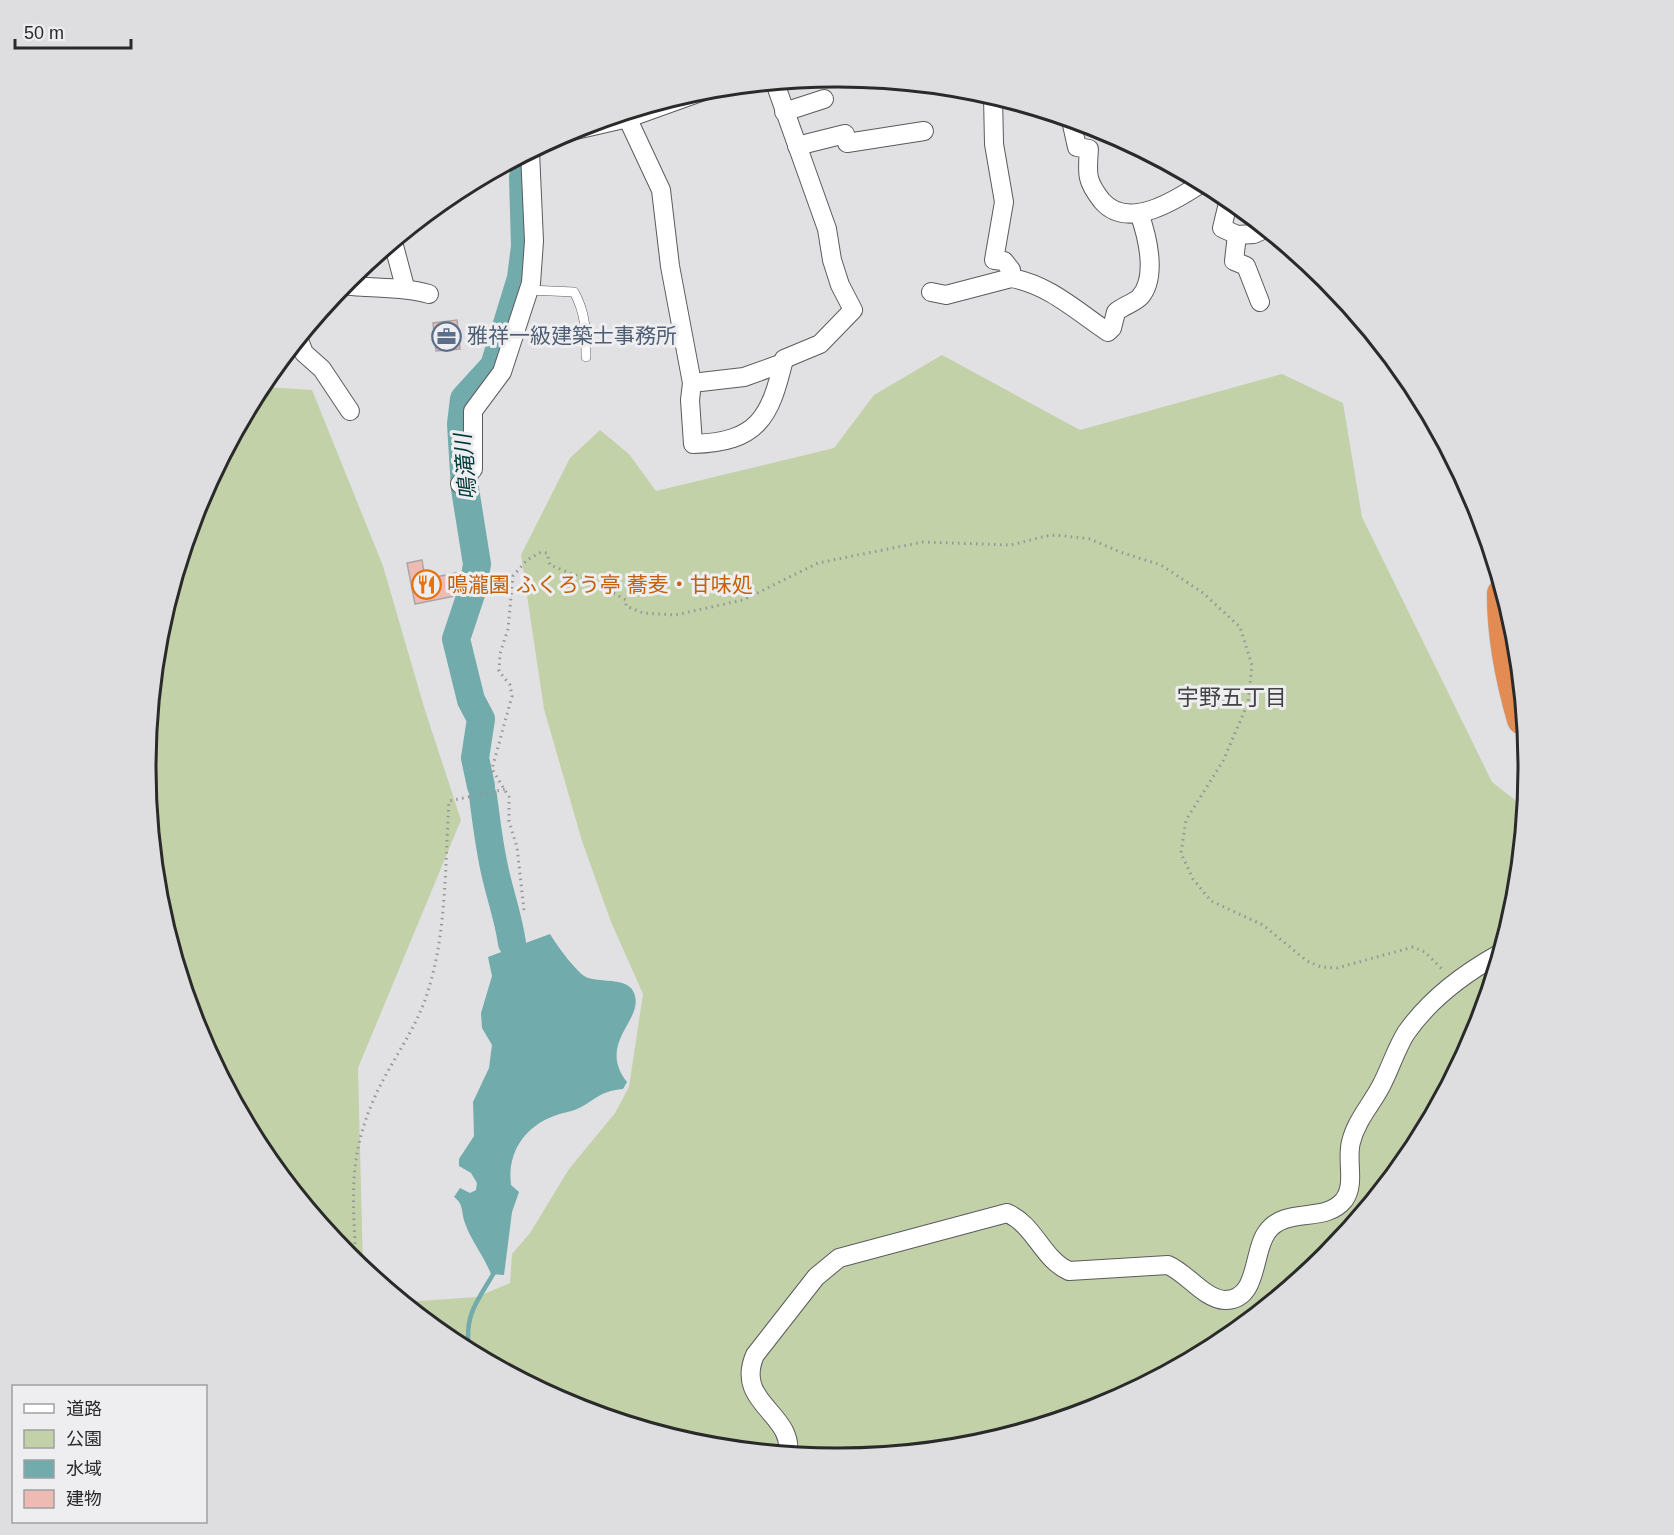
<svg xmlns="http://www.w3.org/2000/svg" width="1674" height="1535" viewBox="0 0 1674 1535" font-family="Arial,'Noto Sans JP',sans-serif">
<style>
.green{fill:#c2d1a8}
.water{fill:#71abab}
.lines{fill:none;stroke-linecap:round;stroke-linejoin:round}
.stream{stroke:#71abab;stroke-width:4.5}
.river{stroke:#71abab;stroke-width:28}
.building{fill:#eebbb4;stroke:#aaa6a6;stroke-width:1.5}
.service-casing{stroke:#5b5b5e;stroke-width:10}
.minor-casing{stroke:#5b5b5e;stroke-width:20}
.trunk-casing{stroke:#bfbfbf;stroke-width:33}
.path{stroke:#969698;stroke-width:3;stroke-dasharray:1.5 4.5;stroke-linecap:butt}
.service{stroke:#fff;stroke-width:9}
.minor{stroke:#fff;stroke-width:18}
.trunk{stroke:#e28b52;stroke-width:32}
.labels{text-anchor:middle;stroke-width:6;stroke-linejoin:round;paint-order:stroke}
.service-label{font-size:21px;fill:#4e5e75;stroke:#eeeef1;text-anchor:start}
.food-label{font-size:21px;fill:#c56008;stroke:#eeeef1;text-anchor:start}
.water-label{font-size:22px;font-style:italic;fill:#003a3a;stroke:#eeeef1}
.neighbourhood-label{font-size:22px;fill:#434346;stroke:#eeeef1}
.rim{fill:none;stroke:#2a2a2b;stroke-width:3}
</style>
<rect width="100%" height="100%" fill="#e1e1e4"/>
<g class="green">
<path d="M942 355 1080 430 1282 374 1343 403 1362 517 1492 782 1524 807 1515 903 1475 1032 1411 1152 1325 1256 1221 1342 1101 1406 971 1445 837 1458 702 1445 572 1406 453 1342 405 1302 477 1297 510 1283 512 1254 530 1233 569 1169 615 1113 629 1087 643 994 611 922 582 841 544 709 521 555 570 458 600 430 629 454 656 491 834 448 874 395Z"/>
<path d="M266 387 312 390 383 566 424 707 461 820 358 1068 363 1268 348 1256 262 1151 198 1032 159 902 146 767 159 632 199 503 257 393Z"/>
</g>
<path class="water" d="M550 934C556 944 576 972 586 977 598 983 626 977 633 991 648 1019 595 1041 627 1082L623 1089C597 1092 598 1099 577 1109 570 1112 561 1113 554 1116 524 1127 507 1153 511 1185L519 1192 512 1212 504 1275 491 1274C484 1256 471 1241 465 1223 461 1212 464 1204 454 1197L460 1188 470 1193 476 1190 477 1183 471 1173 459 1166V1159L474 1136 473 1102 489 1068 492 1045 482 1028 481 1013 492 976 488 957Z"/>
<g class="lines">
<path class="stream" d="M469 1350C464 1313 478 1301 495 1271"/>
<g class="river">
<path d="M481 786 475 758 481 719 471 700 456 639 473 588 477 564 465 489 461 424 464 399 494 366 521 278 525 246 523 177"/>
<path d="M483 796C487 826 490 855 498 884 503 904 509 922 512 943"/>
</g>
</g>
<g class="building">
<path d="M457 320 460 349 436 351 433 323Z"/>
<path d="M422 560 425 579 456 573 460 595 415 604 407 563Z"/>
</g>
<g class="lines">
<defs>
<path id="service" d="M529 290 574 292C586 313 586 333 586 357"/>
<g id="minor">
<path d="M993 96 994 144 1004 202 994 260 1004 261 1011 270V278"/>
<path d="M784 112 824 99"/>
<path d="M625 113 661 190 670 266 692 383 690 400 693 444C758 442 770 418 784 359L820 344 853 310 840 285 832 260 827 229 775 83"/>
<path d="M1071 120 1077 147 1089 149C1087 174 1086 181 1102 201 1128 231 1176 200 1202 183"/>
<path d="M567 132 628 118 709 89"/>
<path d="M797 146 845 134 847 143 924 131"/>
<path d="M1229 199 1222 228 1237 235 1234 261 1246 266 1260 302"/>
<path d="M1237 235 1254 234 1265 229"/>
<path d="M393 242 405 287"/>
<path d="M343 285C373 289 401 286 429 294"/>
<path d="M931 292 946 295 1011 278C1048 284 1078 312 1108 332L1112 328 1116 312C1123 306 1134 303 1140 297 1158 277 1147 235 1139 213"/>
<path d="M299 340 304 353 322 369 350 411"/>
<path d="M692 383 744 377 783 363"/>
<path d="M460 484 473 469V411L502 372 531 283 534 241 530 152"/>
<path d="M788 1454C794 1413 734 1403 755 1355L816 1277 839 1258 1007 1213C1035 1225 1042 1259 1069 1271L1168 1265C1187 1273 1204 1299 1225 1300 1259 1300 1252 1252 1267 1232 1285 1206 1325 1224 1344 1200 1356 1184 1346 1160 1351 1142 1356 1121 1371 1105 1381 1086 1390 1069 1396 1049 1406 1033 1429 1000 1465 973 1499 954"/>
</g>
<path id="trunk" d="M1503 594C1503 637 1511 678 1523 719"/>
</defs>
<use href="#service" class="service-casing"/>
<use href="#minor" class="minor-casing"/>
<use href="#trunk" class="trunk-casing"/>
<g class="path">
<path d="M524 910 517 847 509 821V797L492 769 512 696 510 685 499 671 500 654 508 629 513 576 527 560 541 552 547 553 550 565 597 584 626 600V606L643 613 675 615 743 600 818 563 923 542 1011 545 1046 536 1057 535 1090 539 1120 552 1161 565 1203 593 1240 627 1252 665 1248 703 1223 761 1186 820 1181 853 1193 879 1211 901 1263 925 1307 961 1321 967 1337 968 1413 947 1425 952 1444 971"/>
<path d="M356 1262C353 1200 348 1159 373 1101 389 1063 416 1031 428 991 447 931 445 863 449 801L506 789"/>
</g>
<use href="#service" class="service"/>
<use href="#minor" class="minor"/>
<use href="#trunk" class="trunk"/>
</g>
<defs>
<symbol id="office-ring" viewBox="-11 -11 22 22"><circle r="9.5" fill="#eeeef1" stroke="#5c6f8a" stroke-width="1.5"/><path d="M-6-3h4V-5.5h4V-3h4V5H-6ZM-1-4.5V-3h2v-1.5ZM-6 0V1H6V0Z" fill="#5c6f8a"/></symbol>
<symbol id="restaurant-ring" viewBox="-11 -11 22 22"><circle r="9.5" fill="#eeeef1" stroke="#e8710a" stroke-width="1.5"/><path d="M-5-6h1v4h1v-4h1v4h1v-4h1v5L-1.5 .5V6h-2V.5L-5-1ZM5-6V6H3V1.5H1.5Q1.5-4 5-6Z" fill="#e8710a"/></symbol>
</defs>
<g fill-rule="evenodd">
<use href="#office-ring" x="430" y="320" width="33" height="33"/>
<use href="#restaurant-ring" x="410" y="568" width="33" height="33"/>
</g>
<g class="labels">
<g class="service-label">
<text x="467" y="343">雅祥一級建築士事務所</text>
</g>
<g class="food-label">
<text x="447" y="592">鳴瀧園 ふくろう亭 蕎麦・甘味処</text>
</g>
<g class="water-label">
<text transform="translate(465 467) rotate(-95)" y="8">鳴滝川</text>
</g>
<g class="neighbourhood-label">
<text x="1232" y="705">宇野五丁目</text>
</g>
</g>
<path d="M0 0H1674V1535H0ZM836 87H838A680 680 0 0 1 1518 767V768A680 680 0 0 1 838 1448H836A680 680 0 0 1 156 768V767A680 680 0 0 1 836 87Z" fill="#dedee1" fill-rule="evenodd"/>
<path class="rim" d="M836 87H838A680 680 0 0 1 1518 767V768A680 680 0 0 1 838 1448H836A680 680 0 0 1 156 768V767A680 680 0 0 1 836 87Z"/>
<rect x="12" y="1385" width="195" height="138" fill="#eeeef1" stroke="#a0a0a2" stroke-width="1.5"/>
<rect x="24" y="1404" width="30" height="9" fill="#ffffff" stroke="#a0a0a2" stroke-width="1.5"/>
<text x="66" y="1415" font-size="18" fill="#2a2a2b">道路</text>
<rect x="24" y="1430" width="30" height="18" fill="#c2d1a8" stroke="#a0a0a2" stroke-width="1.5"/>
<text x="66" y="1445" font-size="18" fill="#2a2a2b">公園</text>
<rect x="24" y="1460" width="30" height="18" fill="#71abab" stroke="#a0a0a2" stroke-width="1.5"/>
<text x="66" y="1475" font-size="18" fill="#2a2a2b">水域</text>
<rect x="24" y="1490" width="30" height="18" fill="#eebbb4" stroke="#a0a0a2" stroke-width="1.5"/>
<text x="66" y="1505" font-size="18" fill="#2a2a2b">建物</text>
<path d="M15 39v9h116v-9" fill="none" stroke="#2a2a2b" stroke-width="3"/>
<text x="24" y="39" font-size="18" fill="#2a2a2b" stroke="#eeeef1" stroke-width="4.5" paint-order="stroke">50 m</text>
</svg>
